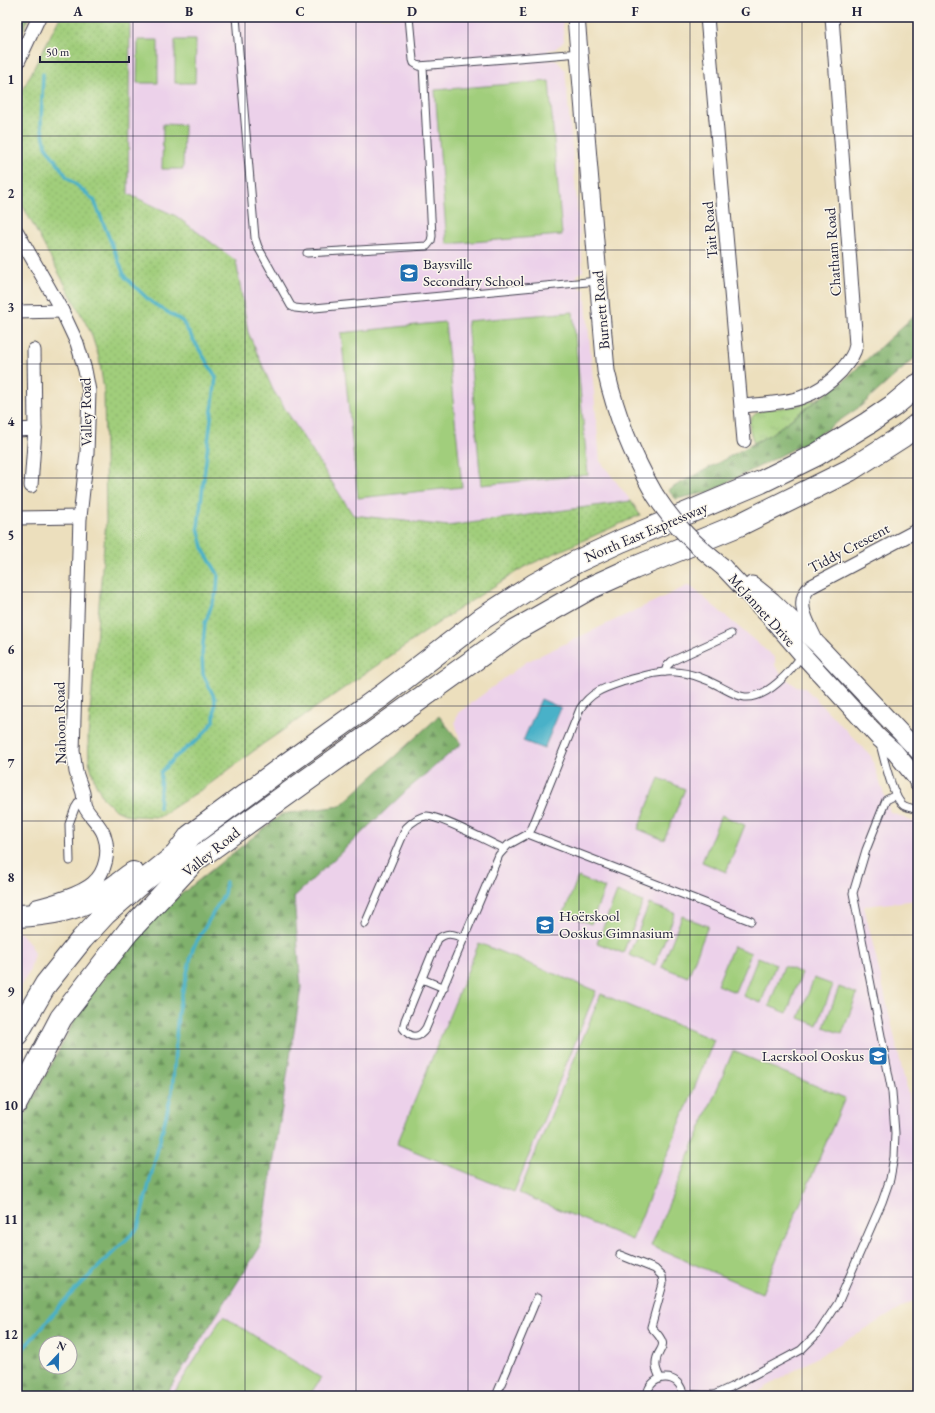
<svg xmlns="http://www.w3.org/2000/svg" width="935" height="1413" viewBox="0 0 935 1413" font-family="'EB Garamond',serif">
<style>
.built{fill:#ecd1ea}
.grass{fill:url(#grass-tufts);stroke:#62785c}
.forest{fill:url(#forest-firs);stroke:#516a54;fill-rule:evenodd}
.park{fill:url(#park-dots);stroke:#62785c}
.pitch{fill:#a1ce7c;stroke:#62785c}
.water{fill:#49b1c8;stroke:#366a82}
.lines{fill:none;stroke-linecap:round;stroke-linejoin:round}
.stream{stroke:#49b1c8;stroke-width:3.5}
.service-casing{stroke:#403e4e;stroke-width:9}
.minor-casing{stroke:#403e4e;stroke-width:15}
.tertiary-casing{stroke:#403e4e;stroke-width:19}
.trunk-casing{stroke:#403e4e;stroke-width:24}
.service{stroke:#fff;stroke-width:7}
.minor{stroke:#fff;stroke-width:13}
.tertiary{stroke:#fff;stroke-width:17}
.trunk{stroke:#fff;stroke-width:22}
.tertiary-bridge-casing{stroke:#403e4e;stroke-width:19;stroke-linecap:butt}
.tertiary-bridge{stroke:#fff;stroke-width:17}
.grid{fill:none;stroke:#22223b;stroke-width:1;stroke-opacity:0.55}
.labels{text-anchor:middle;stroke-width:3;stroke-linejoin:round;paint-order:stroke}
.street-label{font-size:15px;fill:#22223b;stroke:#fbf7ec}
.poi-label{font-size:15px;fill:#22223b;stroke:#fbf7ec;text-anchor:start}
.neatline{fill:none;stroke:#22223b;stroke-width:1.5}
.grid-label{font-size:13px;text-anchor:middle;font-weight:bold;fill:#22223b}
</style>
<defs>
<pattern id="grass-tufts" width="24" height="20" patternUnits="userSpaceOnUse"><rect width="24" height="20" fill="#a1ce7c"/><path d="M3 7l-1-3M5 7V3M7 7l1-3M15 17l-1-3M17 17v-4M19 17l1-3" fill="none" stroke="#8ab16c"/></pattern>
<pattern id="forest-firs" width="22" height="20" patternUnits="userSpaceOnUse"><rect width="22" height="20" fill="#80b16c"/><path d="M5 1l3.5 6h-7zM16 11l3.5 6h-7z" fill="#68905a"/></pattern>
<pattern id="park-dots" width="8" height="8" patternUnits="userSpaceOnUse"><rect width="8" height="8" fill="#a1ce7c"/><path d="M2 2h.1M6 6h.1" fill="none" stroke="#8ab16c" stroke-width="1.8" stroke-linecap="round"/></pattern>
</defs>
<rect width="100%" height="100%" fill="#fbf7ec"/>
<filter id="ink" filterUnits="userSpaceOnUse"><feTurbulence type="fractalNoise" baseFrequency=".025" numOctaves="2"/><feDisplacementMap in="SourceGraphic" scale="8" xChannelSelector="R" yChannelSelector="G"/><feConvolveMatrix kernelMatrix="1 2 1 2 8 2 1 2 1" color-interpolation-filters="sRGB"/></filter>
<filter id="wash" filterUnits="userSpaceOnUse"><feTurbulence type="fractalNoise" baseFrequency=".012" numOctaves="4" result="noise"/><feDisplacementMap in="SourceGraphic" scale="16" xChannelSelector="R" yChannelSelector="G"/><feGaussianBlur stdDeviation="0.9" result="paint"/><feColorMatrix in="noise" values="0 0 0 0 0 0 0 0 0 0 0 0 0 0 0 0 0 1.4 0 .05"/><feComposite in="paint" operator="in"/></filter>
<g filter="url(#wash)">
<rect width="100%" height="100%" fill="#ecdfbd"/>
<g class="built">
<path d="M130 17H562L564 41 555 49 548 50V60H556L565 70 583 271 577 275 579 288 585 290 600 461 631 501 448 526 353 515 273 390 248 332 236 261 128 194Z"/>
<path d="M689 585 775 658V666L784 677 796 686 804 687 871 756 890 812 916 823 918 827V900L864 906 918 1138V1298L751 1396H165L260 1247 301 988 294 897 408 789 461 744 455 722 458 713 526 662Z"/>
<path d="M17 932 21 933 30 944 34 954 29 973 17 991Z"/>
</g>
<path class="grass" d="M821 397 771 434 754 443C752 437 748 428 750 421 755 406 784 409 796 406 805 404 813 400 821 397Z"/>
<g class="forest">
<path d="M17 17H29L17 43Z"/>
<path d="M918 312V355L861 406 811 440 709 492 676 499 668 490 771 434 841 383Z"/>
<path d="M439 716 461 744 408 789 294 897 301 988 260 1247 165 1396H17V1130L78 1014 140 927 282 814 340 806ZM46 1343H70V1367H46Z"/>
</g>
<path class="park" d="M60 17H130L128 194 176 216 236 261 248 332 273 390 353 515 448 526 631 501 640 515 524 567 457 610 263 744 207 786 159 817 130 816 115 810 103 798 95 782 89 761 88 736 106 521 104 390 99 358 91 333 17 195V101Z"/>
<g class="pitch">
<path d="M138 40H158V83H137Z"/>
<path d="M175 40H196L195 83H175Z"/>
<path d="M549 81 562 235 447 244 435 90Z"/>
<path d="M163 124 184 125 183 169H162Z"/>
<path d="M573 312 588 475 481 485 467 321Z"/>
<path d="M445 322 462 487 358 498 341 333Z"/>
<path d="M659 778 685 789 664 840 638 829Z"/>
<path d="M721 815 745 825 726 872 702 862Z"/>
<path d="M578 877 605 888 591 924 564 913Z"/>
<path d="M617 892 643 902 623 953 597 943Z"/>
<path d="M649 904 675 913 655 965 629 955Z"/>
<path d="M682 916 708 926 688 977 662 967Z"/>
<path d="M479 943 596 991 514 1192 397 1144Z"/>
<path d="M733 946 751 953 735 992 717 985Z"/>
<path d="M758 957 776 964 761 1003 743 996Z"/>
<path d="M784 966 802 973 787 1013 769 1006Z"/>
<path d="M814 978 833 985 817 1025 799 1018Z"/>
<path d="M839 987 857 994 842 1034 824 1027Z"/>
<path d="M601 994 714 1040 632 1240 519 1193Z"/>
<path d="M733 1051 845 1098 762 1293 651 1246Z"/>
<path d="M223 1316 321 1378 309 1396H172Z"/>
</g>
<path class="water" d="M541 699 561 708 544 749 523 741Z"/>
<g class="lines">
<g class="stream">
<path d="M43 74 41 124 46 147 67 177 94 200 125 277 151 302 182 321 216 377 198 527 204 551 218 574 217 591 205 623 202 654 203 674 215 699 214 721 200 738 175 757 161 772 159 808"/>
<path d="M17 1356 67 1298 138 1228 172 1092 178 1011 193 948 224 894 226 882"/>
</g>
</g>
</g>
<g filter="url(#ink)">
<g class="lines">
<defs>
<g id="service">
<path d="M236 17 255 238 258 247 291 306 295 308 304 309 598 281"/>
<path d="M409 17 413 60 414 63 419 66 580 53"/>
<path d="M307 253 427 246 431 241 432 236 423 66"/>
<path d="M665 672 667 666 672 661 731 634"/>
<path d="M880 744C884 758 892 797 903 805 906 807 911 808 915 809L918 808"/>
<path d="M528 834 751 921"/>
<path d="M70 861 69 824 75 808 82 797"/>
<path d="M365 924 406 828C411 823 419 816 427 816 440 816 489 842 504 849"/>
<path d="M464 938C453 935 449 931 438 939L405 1020 403 1028C411 1039 419 1039 426 1028L499 855 508 845 528 834 532 828 580 709C591 692 604 688 622 682 640 677 658 670 676 672 692 673 706 679 719 686 727 690 736 696 745 697 767 699 791 671 802 655"/>
<path d="M422 979 444 988"/>
<path d="M620 1255 655 1269 662 1276 663 1284 651 1327C675 1351 654 1346 656 1366 656 1370 659 1375 660 1378"/>
<path d="M683 1394 703 1395H714L731 1387 801 1350 819 1332 838 1303 882 1202 890 1179 894 1157 895 1133 892 1092 853 893 866 850 886 800 896 795"/>
<path d="M496 1396 537 1298"/>
<path d="M647 1396C649 1372 682 1372 683 1396"/>
</g>
<g id="minor">
<path d="M707 17 744 441"/>
<path d="M17 64 39 17"/>
<path d="M17 232 62 311 77 343 85 370 89 391 87 453 80 517 73 751C74 758 75 765 76 772 78 779 81 786 83 793 84 798 83 802 85 807 90 817 100 824 104 835 110 851 106 872 93 883 82 893 50 903 36 906"/>
<path d="M17 312 62 311"/>
<path d="M34 350 35 429"/>
<path d="M742 406C783 402 810 404 841 371 848 362 854 356 856 345L832 17"/>
<path d="M17 430 35 429 31 486"/>
<path d="M17 518 80 517"/>
<path d="M816 640C808 622 794 603 810 587L918 530"/>
</g>
<g id="tertiary">
<path d="M576 17 606 371C616 416 632 455 655 495"/>
<path d="M723 567 771 618 802 654 879 738 895 752 916 778 918 782"/>
<path d="M752 585 772 601 819 646 918 751"/>
</g>
<g id="trunk">
<path d="M17 916C48 915 76 910 103 894 114 888 123 880 133 873"/>
<path d="M17 1034 46 984 82 939 105 914 136 887 176 855 190 836 283 767 383 695 483 618 534 585 576 562 621 541 761 482 816 455 868 423 893 406 918 385"/>
<path d="M17 1102 61 1018 128 932 194 861 516 630 592 587 634 568 739 525 850 470 903 436 918 424"/>
</g>
</defs>
<use href="#service" class="service-casing"/>
<use href="#minor" class="minor-casing"/>
<use href="#tertiary" class="tertiary-casing"/>
<use href="#trunk" class="trunk-casing"/>
<use href="#service" class="service"/>
<use href="#minor" class="minor"/>
<use href="#tertiary" class="tertiary"/>
<use href="#trunk" class="trunk"/>
<defs>
<path id="tertiary-bridge" d="M655 495C676 527 694 544 723 567"/>
</defs>
<use href="#tertiary-bridge" class="tertiary-bridge-casing"/>
<use href="#tertiary-bridge" class="tertiary-bridge"/>
</g>
</g>
<path class="grid" d="M133 17V1396M245 17V1396M356 17V1396M468 17V1396M579 17V1396M690 17V1396M802 17V1396M17 136H918M17 250H918M17 364H918M17 478H918M17 592H918M17 706H918M17 821H918M17 935H918M17 1049H918M17 1163H918M17 1277H918"/>
<defs>
<symbol id="school-square" viewBox="-11 -11 22 22"><rect x="-9" y="-9" width="18" height="18" rx="4" fill="#1f6fb2" stroke="#fbf7ec"/><path d="M0-5L7-2L0 1L-7-2ZM-4 1L0 2.5L4 1V4Q0 6-4 4Z" fill="#fff"/></symbol>
</defs>
<g fill-rule="evenodd">
<use href="#school-square" x="398" y="262" width="22" height="22"/>
<use href="#school-square" x="534" y="914" width="22" height="22"/>
<use href="#school-square" x="867" y="1045" width="22" height="22"/>
</g>
<g class="labels">
<g class="street-label">
<text transform="translate(710 230) rotate(-95)" y="5">Tait Road</text>
<text transform="translate(833 252) rotate(-94)" y="5">Chatham Road</text>
<text transform="translate(601 310) rotate(-95)" y="5">Burnett Road</text>
<text transform="translate(86 412) rotate(-91)" y="5">Valley Road</text>
<text transform="translate(646 532) rotate(-23)" y="5">North East Expressway</text>
<text transform="translate(849 548) rotate(-28)" y="5">Tiddy Crescent</text>
<text transform="translate(762 610) rotate(48)" y="5">McJannet Drive</text>
<text transform="translate(60 723) rotate(-91)" y="5">Nahoon Road</text>
<text transform="translate(211 852) rotate(-39)" y="5">Valley Road</text>
</g>
<g class="poi-label">
<text x="423" y="269">Baysville<tspan x="423" dy="17">Secondary School</tspan></text>
<text x="559" y="921">Hoërskool<tspan x="559" dy="17">Ooskus Gimnasium</tspan></text>
<text x="864" y="1061" text-anchor="end">Laerskool Ooskus</text>
</g>
</g>
<rect width="935" height="1413" fill="none" stroke="#fbf7ec" stroke-width="44"/>
<g transform="translate(58 1355) rotate(22)"><circle r="19" fill="#fbf7ec" stroke="#a4a2a5"/>
<path d="M0-3L7 15L0 10L-7 15Z" fill="#1f6fb2"/>
<text y="-6" font-size="11" font-weight="bold" text-anchor="middle" fill="#22223b">N</text>
</g>
<path d="M40 56v6h89v-6" fill="none" stroke="#22223b" stroke-width="2"/>
<text x="46" y="56" font-size="12" fill="#22223b" stroke="#fbf7ec" stroke-width="3" paint-order="stroke">50 m</text>
<rect x="22" y="22" width="891" height="1369" class="neatline"/>
<g class="grid-label">
<text x="78" y="16">A</text>
<text x="189" y="16">B</text>
<text x="300" y="16">C</text>
<text x="412" y="16">D</text>
<text x="523" y="16">E</text>
<text x="635" y="16">F</text>
<text x="746" y="16">G</text>
<text x="857" y="16">H</text>
<text x="11" y="84">1</text>
<text x="11" y="198">2</text>
<text x="11" y="312">3</text>
<text x="11" y="426">4</text>
<text x="11" y="540">5</text>
<text x="11" y="654">6</text>
<text x="11" y="768">7</text>
<text x="11" y="882">8</text>
<text x="11" y="996">9</text>
<text x="11" y="1110">10</text>
<text x="11" y="1224">11</text>
<text x="11" y="1339">12</text>
</g>
</svg>
